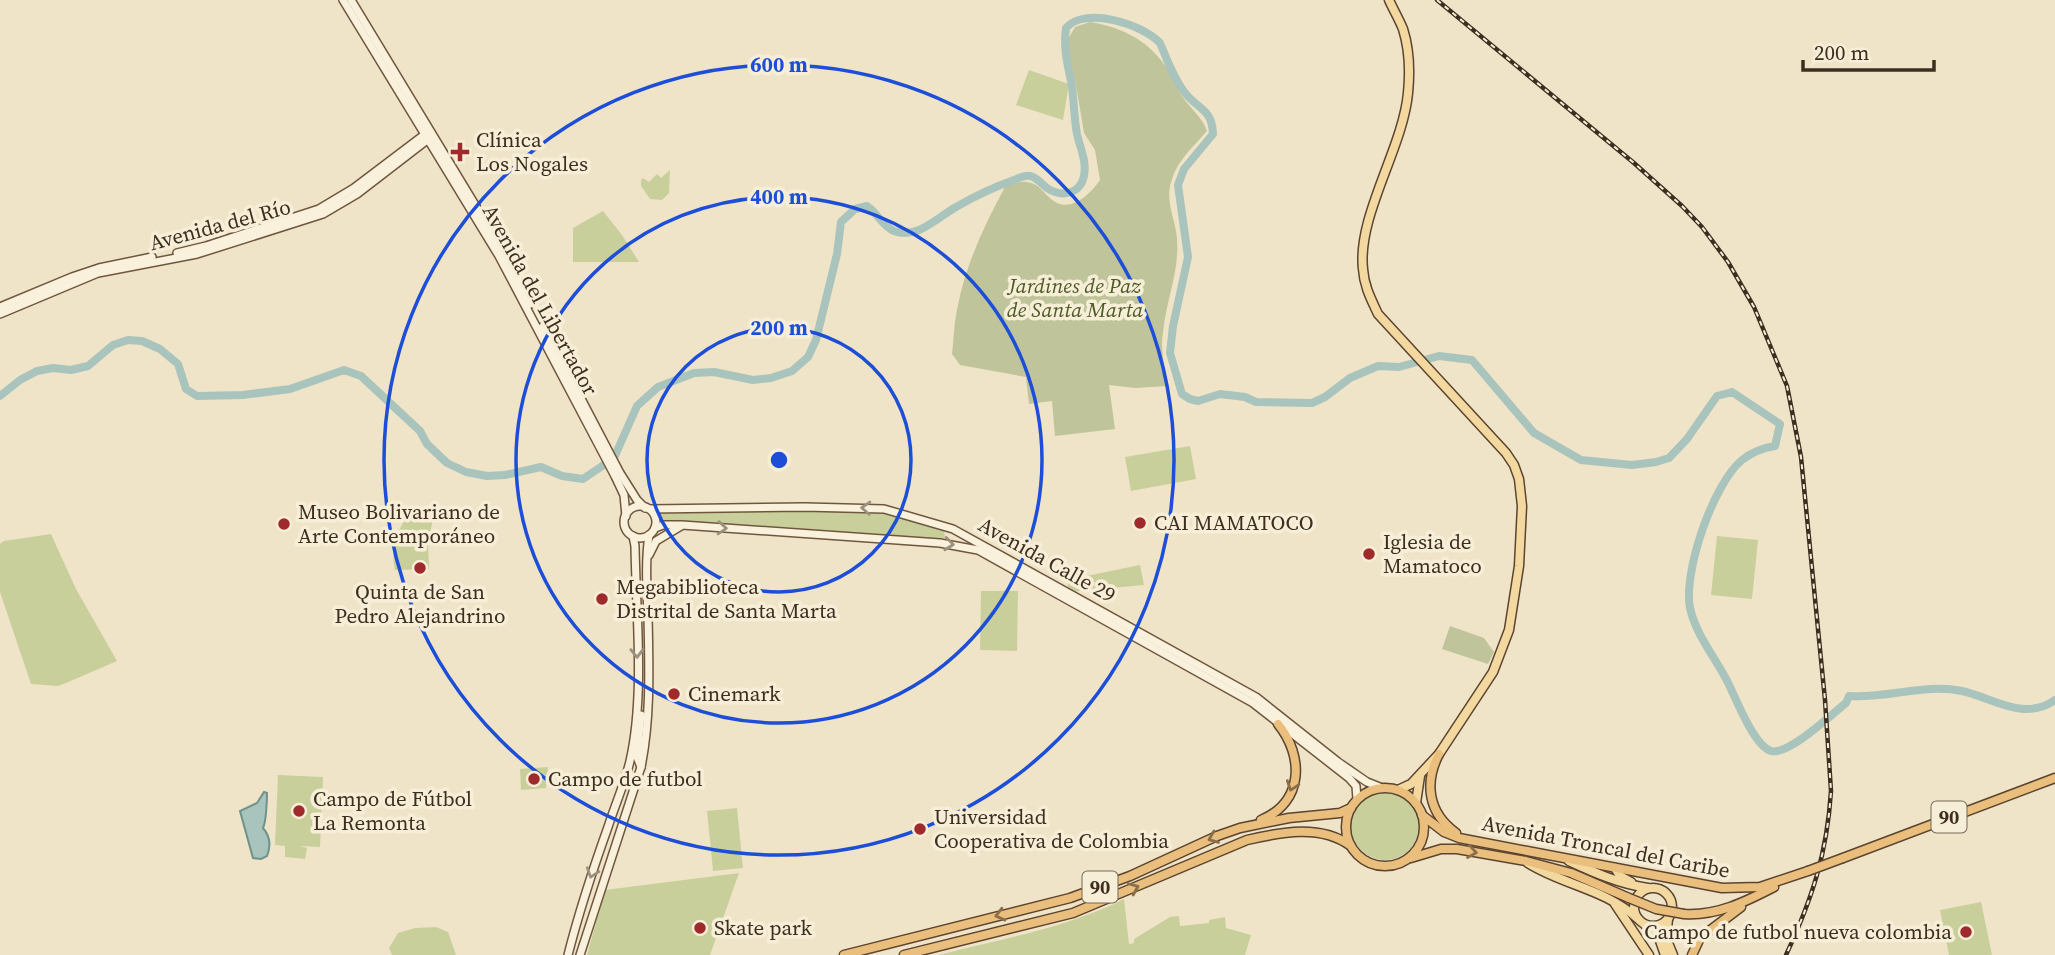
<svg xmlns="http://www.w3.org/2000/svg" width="2055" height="955" viewBox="0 0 2055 955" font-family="'Source Serif 4',serif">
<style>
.green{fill:#c9cf9b}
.cemetery{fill:#bfc49a}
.water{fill:#a9c4bc;stroke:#6f938a;stroke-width:2}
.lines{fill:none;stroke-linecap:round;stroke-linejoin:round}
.river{stroke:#a9c4bc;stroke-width:8}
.secondary-casing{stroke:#6f573f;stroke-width:10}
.primary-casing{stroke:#5b4430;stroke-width:11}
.trunk-casing{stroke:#5b4430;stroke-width:11}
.secondary{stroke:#faf1dc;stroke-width:7}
.primary{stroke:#f3d9a0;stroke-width:8}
.trunk{stroke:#eabe7c;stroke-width:8}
.rail-casing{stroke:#3d2e20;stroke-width:4.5}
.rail{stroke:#f7eed8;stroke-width:2;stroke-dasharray:5;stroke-linecap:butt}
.trunk-bridge-casing{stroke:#5b4430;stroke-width:11;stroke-linecap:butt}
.trunk-bridge{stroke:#eabe7c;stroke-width:8}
.oneway{stroke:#9c907e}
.oneway2{stroke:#8b6f49}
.ring{fill:none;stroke:#1d4ed8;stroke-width:3.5}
.poi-dot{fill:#9e2a2b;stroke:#f7eed8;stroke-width:2.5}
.labels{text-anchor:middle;stroke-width:7;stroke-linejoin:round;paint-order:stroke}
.shield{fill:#f7eed8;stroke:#756857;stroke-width:2}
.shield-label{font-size:19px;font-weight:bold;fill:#3d2e20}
.poi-label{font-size:21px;fill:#3d2e20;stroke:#f7eed8;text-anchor:start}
.street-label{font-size:21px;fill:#3d2e20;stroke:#f7eed8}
.park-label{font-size:21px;font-style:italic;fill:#4d5a26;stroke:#f7eed8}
.centre{fill:#1d4ed8;stroke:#f7eed8;stroke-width:3.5}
.ring-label{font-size:21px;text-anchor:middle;font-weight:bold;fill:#1d4ed8;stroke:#f7eed8;stroke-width:7;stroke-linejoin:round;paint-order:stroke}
</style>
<rect width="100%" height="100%" fill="#f0e4c8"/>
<g class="green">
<path d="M1029 70 1069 84 1063 120 1016 105Z"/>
<path d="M670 170 669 193 662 200 650 199 641 186V180L643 178 649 182 657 174 661 178Z"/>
<path d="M603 211 622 235 639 262H573V228Z"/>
<path d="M1190 446 1196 479 1131 491 1125 457Z"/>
<path d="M655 509H815L889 513 944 530 945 537 939 541 820 530 659 521Z"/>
<path d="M429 513 433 520 428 541 429 569 395 570C391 545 394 538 407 516Z"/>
<path d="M51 534 76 589 117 661 66 683 58 686 31 684 0 592V544L4 541Z"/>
<path d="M1717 536 1758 540 1752 599 1711 595Z"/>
<path d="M1140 565 1144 585 1069 592 1067 580Z"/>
<path d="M981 591H1018L1017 651 980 650Z"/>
<path d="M548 767 546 788 521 790 520 769Z"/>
<path d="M278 775 323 777 320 847 300 846 307 848 305 859 285 857V846L275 845Z"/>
<circle cx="1385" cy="826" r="34"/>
<path d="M737 808 743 868 713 871 707 811Z"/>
<path d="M739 873 710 955H587L605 890Z"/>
<path d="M1124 899 1129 944 1134 943V939L1170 917 1179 916 1180 926 1209 923V920L1225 917 1226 928 1251 935 1245 955H939C1000 939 1067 928 1124 899Z"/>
<path d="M1981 902 1992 955H1949L1940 910Z"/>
<path d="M436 927 448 932 456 955H392L389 948 398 933 415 928Z"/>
</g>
<g class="cemetery">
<path d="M1090 22C1121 27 1148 40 1166 67 1172 77 1176 87 1182 96 1190 108 1203 118 1207 131 1194 146 1178 160 1172 179 1165 198 1173 213 1176 231 1182 267 1166 298 1163 333 1160 350 1165 369 1168 386L1135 388 1109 385 1115 429 1055 436 1052 401 1029 404 1026 377 960 365 952 354C954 338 954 321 958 305 966 264 985 224 1005 187 1011 185 1020 181 1026 182 1038 183 1041 190 1049 197 1067 216 1089 196 1100 180L1095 150 1084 133 1076 85 1066 51 1068 39 1075 27Z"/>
<path d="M1450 626 1484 638 1494 652 1488 664 1442 649Z"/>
</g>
<path class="water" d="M264 792 267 793C267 802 266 822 263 828 270 836 271 846 267 856L261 859 253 858 240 811 257 803Z"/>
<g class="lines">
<path class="river" d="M0 396 20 380 37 371 53 368 71 370 88 366 113 345 128 340 142 341 160 349 178 364 186 389 197 396 243 395 290 389 344 370 361 376 420 431 427 444 447 463 466 472 487 476 505 475 541 467 562 476 583 479 614 458 637 406 658 387 694 373 714 372 753 380 771 378 792 371 808 357 816 340 837 254 841 222 855 209 867 206C878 213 881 225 894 231 917 240 938 217 956 207 975 196 994 187 1014 180 1019 178 1024 175 1030 176 1037 177 1041 184 1047 188 1062 198 1080 194 1084 176 1087 161 1080 148 1077 134 1074 118 1074 102 1072 86 1068 66 1063 49 1066 28 1084 6 1143 24 1160 43 1167 59 1174 80 1186 94 1199 110 1212 109 1213 134L1184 169 1178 185 1188 257 1173 326 1170 353 1182 394 1190 399 1198 401 1220 394 1245 397 1256 402 1312 403 1325 397 1350 378 1378 366 1399 367 1439 356 1472 360 1534 433 1581 460 1632 465 1656 462 1669 458 1687 439 1717 396 1732 392 1780 424 1775 446C1762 448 1752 452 1742 460 1713 484 1683 572 1690 608 1697 639 1719 661 1731 689 1738 704 1755 746 1771 751 1788 756 1832 714 1846 703L1849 696C1887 699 1924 683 1962 691 1994 698 2024 722 2055 700"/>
<defs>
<g id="secondary">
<path d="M343 0 499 256 615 476 624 495 626 516"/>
<path d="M351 0 509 261 530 304"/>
<path d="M177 253 206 246 319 209 354 188 428 132"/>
<path d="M0 307 72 277 99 268 152 257"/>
<path d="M0 314 98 273 197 254 323 214 357 194 431 137"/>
<path d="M543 326 620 473 637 500 645 508"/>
<circle cx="640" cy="522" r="16"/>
<path d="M649 509 805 507 884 509 953 529 1256 697 1338 762 1367 782 1382 788"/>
<path d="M655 528 663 525H682L940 543 978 550 1253 703 1349 778 1356 786 1357 799"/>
<path d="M649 555 656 541 681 526"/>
<path d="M641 767 637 757 641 715"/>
<path d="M568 955C579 912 593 869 608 827 615 805 625 783 630 761 645 695 636 614 635 546L633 536"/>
<path d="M580 955 641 767C651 717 649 667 648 616 647 589 645 562 649 535"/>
</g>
<g id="primary">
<path d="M1389 0C1393 9 1399 19 1403 29 1409 48 1410 73 1408 93 1403 148 1357 216 1363 269 1364 286 1371 299 1378 314L1506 453 1514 465 1519 479 1522 506 1519 566 1509 630 1493 672 1439 754 1411 784 1398 790"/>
<path d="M1416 803 1420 776"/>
<path d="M1569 861C1595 873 1620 884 1648 888"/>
<path d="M1528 863C1563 885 1605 889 1637 918"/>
<path d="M1615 868 1620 876 1631 882"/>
<circle cx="1653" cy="907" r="19"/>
<path d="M1615 904 1649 955"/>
<path d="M1668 919 1666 938 1673 955"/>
<path d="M1645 925 1659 938 1665 955"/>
</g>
<g id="trunk">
<path d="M1439 754C1424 783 1428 813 1456 833"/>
<circle cx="1385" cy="827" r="39"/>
<path d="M1422 815 1444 832 1459 838 1722 888 1760 887 1808 871"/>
<path d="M1261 820C1304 802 1304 756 1278 724"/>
<path d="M1411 858 1441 849H1457L1526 861 1571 873 1629 898"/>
<path d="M1843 858 2055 778"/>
<path d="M1684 914C1717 916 1745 902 1774 887"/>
<path d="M844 955 1070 898 1130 876 1217 836 1240 828 1289 818 1340 813 1351 808"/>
<path d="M904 955 1073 913 1247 840C1281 832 1321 824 1351 846"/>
<path d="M1692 955 1700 938 1741 907"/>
</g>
</defs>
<use href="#secondary" class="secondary-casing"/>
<use href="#primary" class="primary-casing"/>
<use href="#trunk" class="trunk-casing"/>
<use href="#secondary" class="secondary"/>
<use href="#primary" class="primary"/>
<use href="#trunk" class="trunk"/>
<defs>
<path id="rail" d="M1437 0 1634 163 1682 206 1702 227 1728 262 1754 307 1787 386 1801 457 1825 700 1831 791C1827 854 1812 899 1786 955"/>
</defs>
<use href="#rail" class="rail-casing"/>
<use href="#rail" class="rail"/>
<defs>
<g id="trunk-bridge">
<path d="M1808 871 1843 858"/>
<path d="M1629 898 1656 909 1684 914"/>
</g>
</defs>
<use href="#trunk-bridge" class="trunk-bridge-casing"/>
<use href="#trunk-bridge" class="trunk-bridge"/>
</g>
<defs><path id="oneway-chevron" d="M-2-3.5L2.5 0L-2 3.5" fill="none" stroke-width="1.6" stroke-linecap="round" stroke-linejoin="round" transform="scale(1.75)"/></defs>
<g class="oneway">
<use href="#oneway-chevron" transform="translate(866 508) rotate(-177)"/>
<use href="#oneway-chevron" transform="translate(722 528) rotate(4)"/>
<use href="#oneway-chevron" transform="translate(949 544) rotate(6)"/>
<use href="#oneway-chevron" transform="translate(637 653) rotate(89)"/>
<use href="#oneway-chevron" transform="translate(592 873) rotate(109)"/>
</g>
<g class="oneway2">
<use href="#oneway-chevron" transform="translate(1292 786) rotate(109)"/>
<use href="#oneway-chevron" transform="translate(1213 838) rotate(158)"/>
<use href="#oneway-chevron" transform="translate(1472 852) rotate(9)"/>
<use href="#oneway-chevron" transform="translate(1134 888) rotate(-23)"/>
<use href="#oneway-chevron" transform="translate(1000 915) rotate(166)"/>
</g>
<g class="ring">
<circle cx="779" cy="460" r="132"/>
<circle cx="779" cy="460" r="263"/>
<circle cx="779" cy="460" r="395"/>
</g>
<g class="poi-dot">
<path d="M456.5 141.5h7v7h7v7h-7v7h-7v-7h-7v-7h7z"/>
<circle cx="1140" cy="523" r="7"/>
<circle cx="284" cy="524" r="7"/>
<circle cx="1369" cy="554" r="7"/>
<circle cx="420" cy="568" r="7"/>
<circle cx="602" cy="599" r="7"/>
<circle cx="674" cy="694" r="7"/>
<circle cx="534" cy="779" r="7"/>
<circle cx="299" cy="811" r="7"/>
<circle cx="920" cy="829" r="7"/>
<circle cx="700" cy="928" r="7"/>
<circle cx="1966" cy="932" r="7"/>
</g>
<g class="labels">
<g class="shield">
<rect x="1931.5" y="801.5" width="35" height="31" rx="5"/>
<rect x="1082.5" y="871.5" width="35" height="31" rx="5"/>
</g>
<g class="shield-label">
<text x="1949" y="824">90</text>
<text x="1100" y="894">90</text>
</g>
<g class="poi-label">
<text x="476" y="147">Clínica<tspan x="476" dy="24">Los Nogales</tspan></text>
<text x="298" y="519">Museo Bolivariano de<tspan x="298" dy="24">Arte Contemporáneo</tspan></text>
<text x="1154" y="530">CAI MAMATOCO</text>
<text x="1383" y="549">Iglesia de<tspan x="1383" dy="24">Mamatoco</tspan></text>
<text x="616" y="594">Megabiblioteca<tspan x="616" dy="24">Distrital de Santa Marta</tspan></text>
<text x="420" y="599" text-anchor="middle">Quinta de San<tspan x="420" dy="24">Pedro Alejandrino</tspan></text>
<text x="688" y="701">Cinemark</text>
<text x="548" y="786">Campo de futbol</text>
<text x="313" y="806">Campo de Fútbol<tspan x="313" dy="24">La Remonta</tspan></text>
<text x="934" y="824">Universidad<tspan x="934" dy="24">Cooperativa de Colombia</tspan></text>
<text x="714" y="935">Skate park</text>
<text x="1952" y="939" text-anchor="end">Campo de futbol nueva colombia</text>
</g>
<g class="street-label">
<text transform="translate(220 225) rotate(-15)" y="7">Avenida del Río</text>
<text transform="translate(540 300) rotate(61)" y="7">Avenida del Libertador</text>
<text transform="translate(1047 560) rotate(29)" y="7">Avenida Calle 29</text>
<text transform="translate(1606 847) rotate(11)" y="7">Avenida Troncal del Caribe</text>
</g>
<g class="park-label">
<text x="1075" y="293">Jardines de Paz<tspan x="1075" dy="24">de Santa Marta</tspan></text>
</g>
</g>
<circle cx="779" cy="460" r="10" class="centre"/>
<g class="ring-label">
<text x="779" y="72">600 m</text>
<text x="779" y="204">400 m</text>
<text x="779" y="335">200 m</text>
</g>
<path d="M1803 60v10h131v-10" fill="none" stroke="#3d2e20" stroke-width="3.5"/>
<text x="1814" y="60" font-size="21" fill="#3d2e20" stroke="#f7eed8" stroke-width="5" paint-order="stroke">200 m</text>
</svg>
